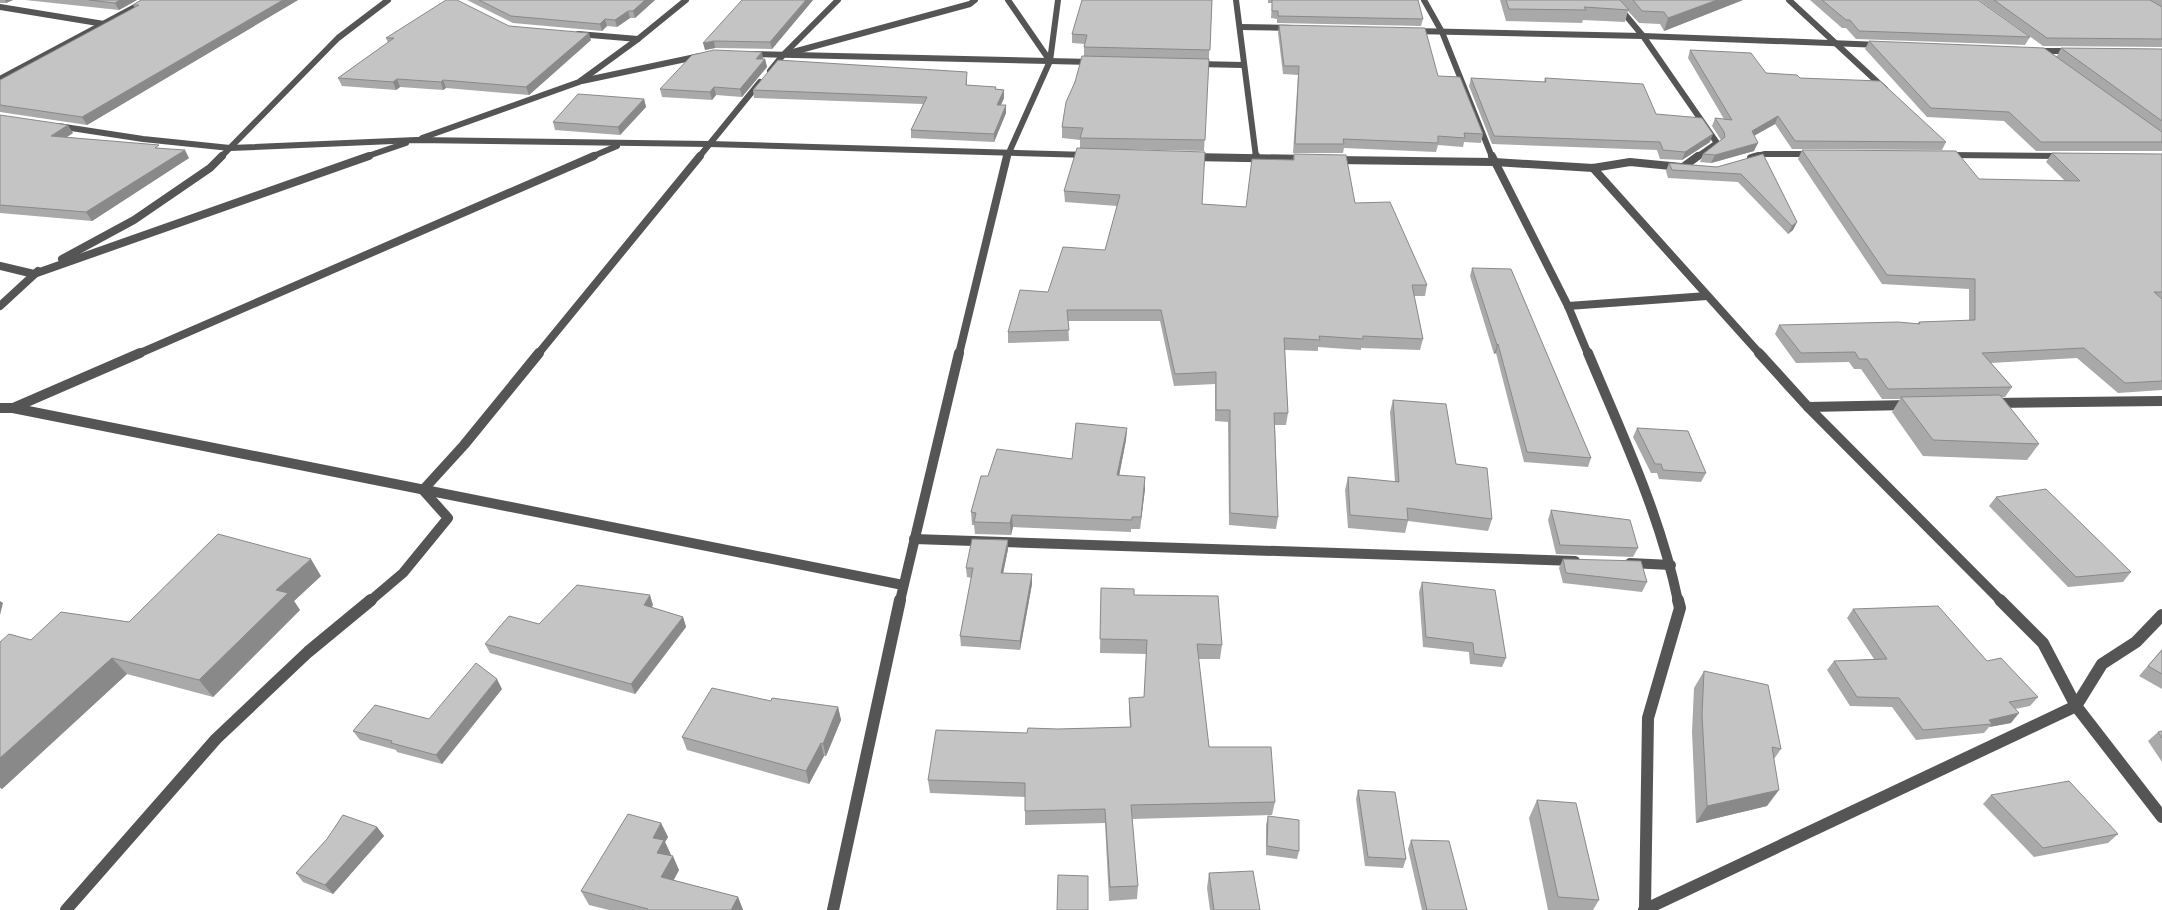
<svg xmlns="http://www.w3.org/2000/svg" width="2162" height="910" viewBox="0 0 2162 910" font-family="Karla,sans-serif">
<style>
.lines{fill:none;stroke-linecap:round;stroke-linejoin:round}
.minor-far3{stroke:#555;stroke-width:6}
.minor-far2{stroke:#555;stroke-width:8}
.minor-far1{stroke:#555;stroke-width:10}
.minor{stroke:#555;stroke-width:12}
.wall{fill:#a9a9a9}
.shaded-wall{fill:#898989}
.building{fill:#c4c4c4;stroke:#898989}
</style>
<rect width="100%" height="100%" fill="#fff"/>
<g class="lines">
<g class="minor-far3">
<path d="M1008 0 1050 61"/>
<path d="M1236 0 1256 157"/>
<path d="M1424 0 1442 32 1492 157"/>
<path d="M1613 0 1643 36 1717 143 1697 157"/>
<path d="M1789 0 1885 89"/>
<path d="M0 7 104 24"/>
<path d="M1240 27 1292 28"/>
<path d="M1414 31 1643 36 1881 45"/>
<path d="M578 34 638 39"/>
<path d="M2036 51H2071"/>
<path d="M793 52 970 4 975 0"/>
<path d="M749 54 1092 62"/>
<path d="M1197 64 1243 65"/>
<path d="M770 71 783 55 838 0"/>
<path d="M0 79 148 0"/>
<path d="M582 81 700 56"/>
<path d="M58 126 143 139 230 148 416 140 709 144 1089 155"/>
<path d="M422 138 579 82 638 39 686 0"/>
<path d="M1948 155 2064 156"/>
<path d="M221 157 338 38 388 0"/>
<path d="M365 157 406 143"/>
<path d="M591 157 617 146"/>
<path d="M699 157 760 82"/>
<path d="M1007 157 1050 61 1058 0"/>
<path d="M1191 157H1210"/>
<path d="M1753 157 1765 154H1814"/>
</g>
<g class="minor-far2">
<path d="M1256 156V159"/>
<path d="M1492 156 1568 306 1588 354"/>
<path d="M1191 157 1307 159"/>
<path d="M1751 158 1758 156"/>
<path d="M1334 160 1494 162 1593 168 1630 162 1681 167"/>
<path d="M1683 167 1698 156"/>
<path d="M1593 168 1760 354"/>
<path d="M62 259 134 220 210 168 222 156"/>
<path d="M0 266 34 274 369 156"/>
<path d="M0 306 38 271"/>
<path d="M1568 306 1707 296"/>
<path d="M138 354 594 156"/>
<path d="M538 354 700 156"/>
<path d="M959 354 1007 156"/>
</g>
<g class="minor-far1">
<path d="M1588 353C1622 434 1660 514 1678 601"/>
<path d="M1759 353 1808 407 2001 601"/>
<path d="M1993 403 2162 401"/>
<path d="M1808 407 1909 405"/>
<path d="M0 408H13L903 585"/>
<path d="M13 408 140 353"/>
<path d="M914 539 1575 561"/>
<path d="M1630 563 1671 565"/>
<path d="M370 601 403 573 448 518 423 490 464 445 539 353"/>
<path d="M900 601 959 353"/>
</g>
<g class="minor">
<path d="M2000 600 2043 643 2076 706 2162 817"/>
<path d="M1645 908 1648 718 1680 608 1678 600"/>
<path d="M66 910 216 739 308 652 371 600"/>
<path d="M833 910 900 600"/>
<path d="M1644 910 2076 706 2102 664 2136 642 2162 615"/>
</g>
</g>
<g class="wall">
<path d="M0 0H13L6 3H0Z"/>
<path d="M25 0H137L119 10Z"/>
<path d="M141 0H298L87 125 0 112V80L135 8 133 5Z"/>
<path d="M467 0H655L635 18H630L617 27 607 26 602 31 513 23Z"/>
<path d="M742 0H813L772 49 715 48 705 50Z"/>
<path d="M1212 0 1204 151 1113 149 1202 204 1246 207 1293 160 1294 154 1355 203 1427 285 1425 296H1414L1423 339 1420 350 1361 348V350L1318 347V351L1285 350 1288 413 1286 425H1275L1278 517 1276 529 1229 525 1228 422 1215 421V384L1174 386 1160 321H1068L1069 341 1008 343V332L1048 292 1105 250 1117 206 1065 202 1064 191 1080 148V140L1062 138V127L1075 82 1084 56V47L1085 44 1072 43V34Z"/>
<path d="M1268 0H1418L1423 19 1421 26 1277 23V19L1271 18 1272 3H1268Z"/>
<path d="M1500 0H1743L1664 31 1660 24 1639 23 1628 11 1625 22 1583 20 1582 23 1506 21Z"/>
<path d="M1810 0H1978L2030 37 2025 45 1856 39 1846 28H1842Z"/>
<path d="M1979 0H2162V47L2043 46Z"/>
<path d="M1279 25 1438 76 1483 134 1481 143 1464 142 1463 147 1438 145 1436 152 1344 148 1343 153H1293L1298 75 1283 74 1278 33Z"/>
<path d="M509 26 591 40 529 95 446 88 443 90 400 87 396 90 342 86 338 78 388 43 386 38Z"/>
<path d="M1869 41 2057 56 2061 48 2162 49V151H2036L2004 121 1927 117 1865 49Z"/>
<path d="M1690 50 1766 73 1800 78 1946 142 1942 150 1792 149 1775 124 1754 136V151L1711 163 1700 162 1703 154 1721 140 1712 126 1715 118 1724 119 1688 58Z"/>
<path d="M763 59H765L767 67 742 97 716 95 712 100 662 97 660 89Z"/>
<path d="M1471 78 1544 82 1545 78 1656 114 1710 142 1682 160 1660 159 1657 150 1492 144 1469 86Z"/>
<path d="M967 80V85L1004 90V98L1001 105H1006V113L994 142 911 138V130L923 104 754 98 753 90Z"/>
<path d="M644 99 646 107 620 135 555 130 553 122Z"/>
<path d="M0 115 73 133 67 137 160 148 189 158 92 221 0 213Z"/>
<path d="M1802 150 1979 179 2065 181 2046 162 2052 153 2162 154V390L2118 393 2077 358 1991 363 2012 387 2005 397H2002L2039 444 2027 460 1923 456 1892 412 1900 399H1882L1861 369H1854L1849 362 1796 363 1775 334 1779 325 1917 324 1919 322 1969 321V289L1882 284 1798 159Z"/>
<path d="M1763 154 1797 222 1793 230 1788 234 1738 182 1668 178 1666 171 1669 163 1717 167Z"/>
<path d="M1472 268 1591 458 1588 467 1524 462 1496 353 1494 354 1470 276Z"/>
<path d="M1393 400 1456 464 1492 519 1488 531 1408 521 1405 533 1348 528 1345 490 1348 477 1395 482 1390 412Z"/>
<path d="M1127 428 1126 440 1119 475 1145 489 1140 529H1131V532L1013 527 1011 535 975 534 974 525H972L971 512 988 476 1072 459Z"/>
<path d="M1637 428 1706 473 1701 482 1659 479 1657 473H1651L1633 437Z"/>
<path d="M1996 497 2131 572 2123 582 2068 587 1989 506Z"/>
<path d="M1551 510 1638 548 1633 557 1556 554 1548 520Z"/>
<path d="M1008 540V549L1003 574 1032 584 1020 650 961 646 960 636 972 578 967 577 966 568Z"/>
<path d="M1563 559 1647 582 1642 592 1563 583 1559 568Z"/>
<path d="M321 576 294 601 300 610 213 697 127 674 2 789 0 788V642L31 640 129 622Z"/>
<path d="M1422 582 1506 658 1502 667 1470 664 1469 652 1423 647 1419 592Z"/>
<path d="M1101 588 1134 595 1222 645 1220 659H1198L1209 747 1275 802 1272 815 1132 819 1138 886 1137 899 1109 901 1105 823 1025 825V797L930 793 928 780 1027 733 1058 729 1130 727 1129 712V698L1144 697 1146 654 1100 653Z"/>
<path d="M653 605 651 608 683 617 686 627 635 694 490 653 485 644 539 624Z"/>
<path d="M1853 609 1987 661 2038 697 2030 706 2015 709 2011 723 1989 727 1984 733 1916 740 1892 707 1850 706 1827 670 1834 661 1874 659 1847 618Z"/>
<path d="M2162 649V689L2139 676Z"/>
<path d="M1704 671 1781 749 1774 759 1767 806 1696 823 1692 732 1694 688Z"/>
<path d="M502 689 442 764 397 752 396 750 360 740 353 731 429 719Z"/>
<path d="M771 701 838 707 841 720 826 756H824L809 784 687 750 682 737Z"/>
<path d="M2162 731V762L2148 741 2158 732Z"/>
<path d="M1358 790 1406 859 1403 868 1365 866 1356 799Z"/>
<path d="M1991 795 2118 834 2108 843 2034 857 1983 804Z"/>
<path d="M1537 800 1599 900 1593 910H1548L1529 818Z"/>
<path d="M1268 816 1299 851 1297 859 1266 855V825Z"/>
<path d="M661 823 668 837 665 842 671 855 670 856 679 870 673 880 738 897 743 910H609L589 905 581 891Z"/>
<path d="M377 827 384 836 333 894 303 882 296 873 327 839Z"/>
<path d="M1411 840 1467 910H1422L1408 849Z"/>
<path d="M1209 873 1260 910H1210L1207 888Z"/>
</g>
<g class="shaded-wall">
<path d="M5 0H13L6 3Z"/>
<path d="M120 0H137L119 10 115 3Z"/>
<path d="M283 0H298L87 125 82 117Z"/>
<path d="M645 0H655L635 18 633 11Z"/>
<path d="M806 0H813L772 49 770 42Z"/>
<path d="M1717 0H1743L1664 31 1668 18Z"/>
<path d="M628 11 630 18 617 27 615 20Z"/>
<path d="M605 19 607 26 602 31 600 24Z"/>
<path d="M589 33 591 40 529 95 526 87Z"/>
<path d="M714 41 715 48 705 50 703 43Z"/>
<path d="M762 52 763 59H756Z"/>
<path d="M765 59 767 67 742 97 740 89Z"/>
<path d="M397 79 400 87 396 90 393 82Z"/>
<path d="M443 80 446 88 443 90 441 82Z"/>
<path d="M714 87 716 95 712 100 710 92Z"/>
<path d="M1004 90V98L997 113V105Z"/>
<path d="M644 99 646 107 620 135 618 127Z"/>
<path d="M1006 105V113L994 142V134Z"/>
<path d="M1778 116 1775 124 1748 139 1752 131Z"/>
<path d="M68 125 73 133 56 144 51 136Z"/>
<path d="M1713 134 1710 142 1682 160 1685 152Z"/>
<path d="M1758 143 1754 151 1711 163 1715 155Z"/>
<path d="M185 150 189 158 92 221 86 212Z"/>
<path d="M1797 222 1793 230 1788 234 1792 226Z"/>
<path d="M1498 344 1496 353 1494 354 1497 345Z"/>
<path d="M1127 428 1126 440 1117 487V475Z"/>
<path d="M1145 477V489L1140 529 1141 517Z"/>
<path d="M1012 515 1013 527 1011 535 1010 523Z"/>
<path d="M1008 540V549L1001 583V573Z"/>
<path d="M311 559 321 576 294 601 300 610 213 697 199 680 276 590Z"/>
<path d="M1032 574V584L1020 650V641Z"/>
<path d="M650 595 653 605 647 615 644 605Z"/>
<path d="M0 601 3 603 0 615Z"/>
<path d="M683 617 686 627 635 694 631 684Z"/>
<path d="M112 658 127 674 2 789 0 787V758Z"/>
<path d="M497 679 502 689 442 764 436 755Z"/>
<path d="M838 707 841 720 826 756 823 744Z"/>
<path d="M2019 713 2011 723 1989 727 1992 724 1989 720Z"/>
<path d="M821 743 824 756 809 784 806 771Z"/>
<path d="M1779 790 1767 806 1696 823 1707 806Z"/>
<path d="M661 823 668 837 665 842 671 855 663 867 657 853 653 838Z"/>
<path d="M377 827 384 836 333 894 325 885Z"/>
<path d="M673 856 679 870 668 891 661 877Z"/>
<path d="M738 897 743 910H731Z"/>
</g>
<g class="building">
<path d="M89 0H120L115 3Z"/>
<path d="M141 0H283L82 117 0 105V80L139 5H133Z"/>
<path d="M446 0H457L509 26 589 33 526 87 443 80 441 82 397 79 393 82 338 78 394 38H386Z"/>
<path d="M479 0H645L633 11H628L615 20 605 19 600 24 511 16Z"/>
<path d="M742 0H806L770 42 714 41 703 43Z"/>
<path d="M1082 0H1212L1210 50 1084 47 1087 35 1072 34Z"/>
<path d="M1272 0H1418L1423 19 1278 16V11H1272Z"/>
<path d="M1506 0H1620L1629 10 1584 7 1586 10 1509 9Z"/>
<path d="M1633 0H1717L1668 18 1664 12 1642 11Z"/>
<path d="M1822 0H1978L2030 37 1859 31 1850 20H1846Z"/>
<path d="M1994 0H2150L2162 7V39L2047 38Z"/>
<path d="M1279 25 1425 28 1438 76 1460 77 1483 134 1464 133 1465 138 1438 136V143L1343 139 1344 144H1295L1299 66H1284Z"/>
<path d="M1869 41 2044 48 2162 132V142H2041L2009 112 1931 108Z"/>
<path d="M2061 48 2162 49V121Z"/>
<path d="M714 50 762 52 756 59H765L740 89 714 87 710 92 660 89 692 55Z"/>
<path d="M1690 50 1751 53 1766 73 1797 75 1800 78 1880 81 1946 142 1795 141 1778 116 1752 131 1758 143 1715 155 1703 154 1725 137 1724 132 1715 118 1732 120Z"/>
<path d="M1082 56 1209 59 1205 140 1080 138 1083 128 1062 127 1066 102 1075 82Z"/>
<path d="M778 60 967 72 966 85 996 87 995 89 1004 90 997 105H1006L994 134 911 130 927 97 753 90Z"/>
<path d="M1471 78 1546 82 1545 78 1643 84 1656 114 1702 118 1713 134 1685 152 1663 150 1660 142 1494 136Z"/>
<path d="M578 94 644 99 618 127 553 122Z"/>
<path d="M0 115 68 125 51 136 159 145 155 148 185 150 86 212 0 205Z"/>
<path d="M1077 148 1205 152 1202 204 1246 207 1252 159 1294 160V154L1346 155 1355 203 1390 202 1427 285H1412L1423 339 1363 336V339L1319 336 1320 340 1284 338 1288 413H1274L1278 517 1230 513V410H1216V372L1175 374 1161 310H1067L1069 330 1008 332 1020 290 1048 292 1063 247 1105 250 1120 195 1064 191Z"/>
<path d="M1802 150 1956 151 1979 179 2080 181 2052 153 2162 154V292H2154L2162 299V381L2125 383 2084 348 1982 353 2012 387 1888 389 1867 359H1859L1855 352 1801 353 1779 325 1898 322 1920 324 1919 322 1975 320V279L1887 275Z"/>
<path d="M1763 154 1797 222 1792 226 1741 174 1672 170 1669 163 1717 167Z"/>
<path d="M1472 268 1511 269 1591 458 1527 452 1498 344 1497 345Z"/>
<path d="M2000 395 2039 444 1933 440 1901 397Z"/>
<path d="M1393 400 1446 404 1456 464 1487 468 1492 519 1407 508 1408 520 1350 515 1348 477 1399 482Z"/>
<path d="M1076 423 1127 428 1117 475 1145 477 1141 517H1132V520L1012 515 1010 523 974 522 976 513 971 512 981 476H988L997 449 1072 459Z"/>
<path d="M1637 428 1688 431 1706 473 1663 470 1661 464H1655Z"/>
<path d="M2046 489 2131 572 2076 577 1996 497Z"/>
<path d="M1551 510 1630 520 1638 548 1560 545Z"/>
<path d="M218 534 311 559 276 590 288 593 199 680 112 658 0 758V642L9 634 31 640 61 612 129 622Z"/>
<path d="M972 539 1008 540 1001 573 1032 574 1020 641 960 636 973 568H966Z"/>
<path d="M1563 559 1641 561 1647 582 1566 573Z"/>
<path d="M1422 582 1495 590 1506 658 1474 654 1473 643 1426 637Z"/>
<path d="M577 585 650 595 644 605 683 617 631 684 485 644 509 616 539 624Z"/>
<path d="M1101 588 1134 589V595L1218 596 1222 645 1197 644 1209 747H1271L1275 802 1131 805 1138 886 1110 887 1105 809 1025 811V783L928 780 936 730 1027 733 1028 728 1058 729 1131 727 1129 698 1144 697 1147 640 1100 639Z"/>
<path d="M1938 606 1987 661 2001 658 2038 697 2009 702 2019 713 1989 720 1992 724 1923 730 1899 698 1857 697 1834 661 1887 659 1853 609Z"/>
<path d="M2162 650V674L2148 666Z"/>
<path d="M476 663 497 679 436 755 391 743 392 741 353 731 375 705 429 719Z"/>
<path d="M1704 671 1768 685 1781 749 1772 747 1779 790 1707 806 1702 715Z"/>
<path d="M712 688 771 701 772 698 838 707 823 744 821 743 806 771 682 737Z"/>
<path d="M2162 731V738L2158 732Z"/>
<path d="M2069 781 2118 834 2043 848 1991 795Z"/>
<path d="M1358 790 1395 792 1406 859 1368 857Z"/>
<path d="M1537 800 1576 803 1599 900 1558 897Z"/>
<path d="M628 814 661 823 653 838 664 840 657 853 673 856 661 877 738 897 731 910H647L648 909 581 891Z"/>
<path d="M343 815 377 827 325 885 296 873 327 839Z"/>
<path d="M1268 816 1299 820V851L1267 846Z"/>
<path d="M1411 840 1449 841 1467 910H1427Z"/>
<path d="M1253 871 1260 910H1214L1209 873Z"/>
<path d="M1058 875 1088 876V910H1057Z"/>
</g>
</svg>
